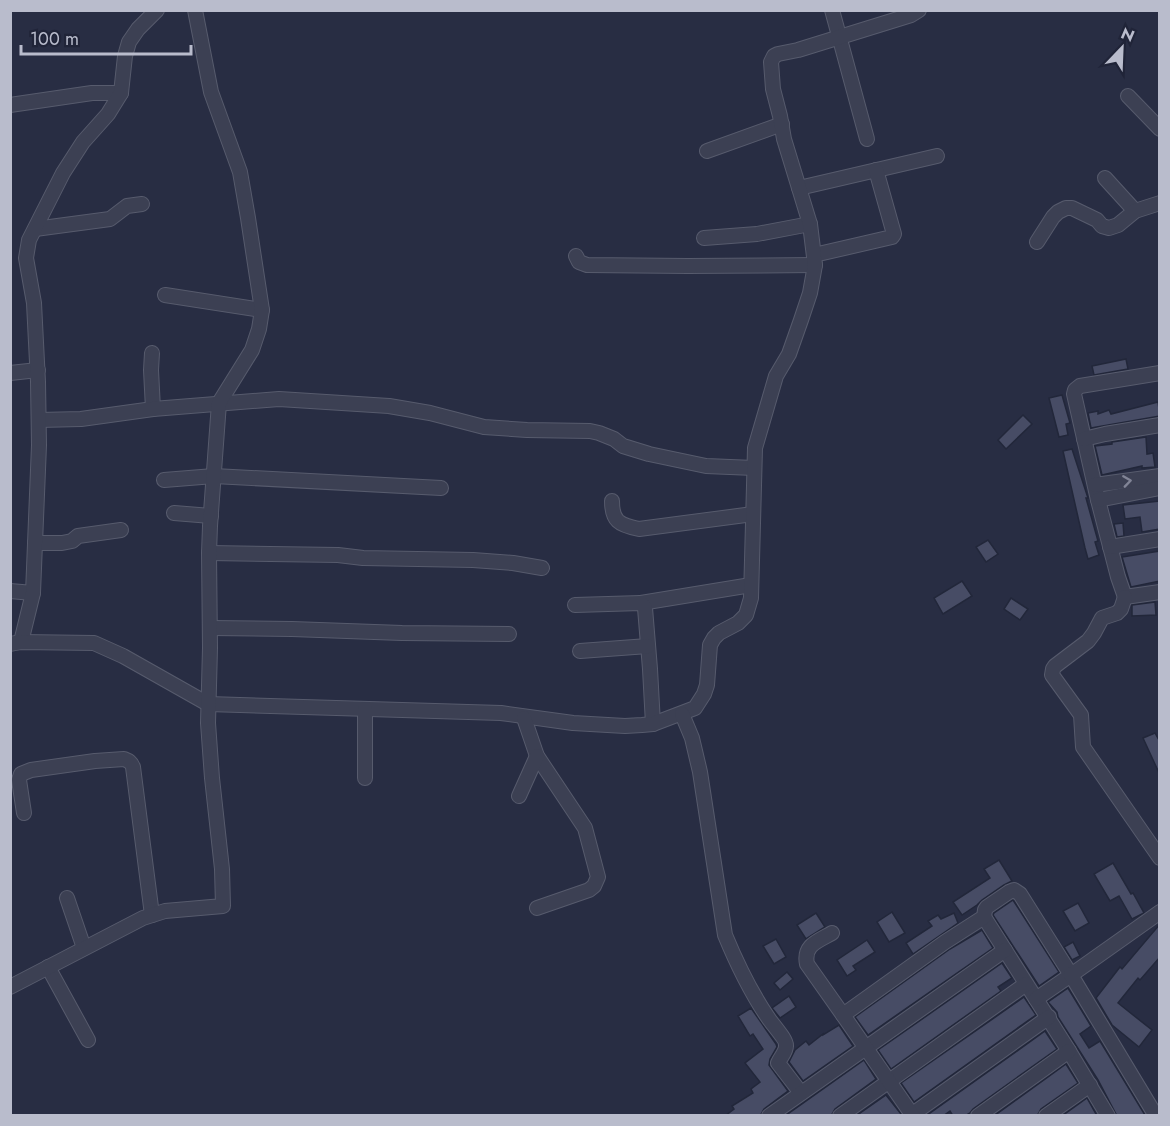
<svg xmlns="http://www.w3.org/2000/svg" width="1170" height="1126" viewBox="0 0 1170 1126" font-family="Jost,sans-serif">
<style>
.building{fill:#474c65;stroke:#22273a;stroke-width:1.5}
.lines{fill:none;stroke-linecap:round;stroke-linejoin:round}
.minor-casing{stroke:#575b6d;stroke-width:16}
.minor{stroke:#3c4053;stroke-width:14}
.oneway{stroke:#818496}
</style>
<rect width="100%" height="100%" fill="#282d43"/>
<g class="building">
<path d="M1126 359 1128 369 1094 375 1092 366Z"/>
<path d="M1062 395 1070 423 1066 424 1068 435 1059 437 1049 398Z"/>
<path d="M1158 402 1160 416 1091 428 1088 413 1098 411V414L1109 410 1111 414Z"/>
<path d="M1023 415 1032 424 1006 449 998 440Z"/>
<path d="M1146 437 1147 454 1153 453 1155 467 1142 468V466L1102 475 1095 446 1112 444V442Z"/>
<path d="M1072 449 1088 498H1086L1098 541 1095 542 1099 555 1088 559 1085 548 1063 451Z"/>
<path d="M1160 501V529L1142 532 1140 517 1125 519 1123 505Z"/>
<path d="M1123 523 1124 536 1117 537 1114 524Z"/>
<path d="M988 540 998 554 986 562 976 547Z"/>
<path d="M1160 551V581L1131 587 1122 557Z"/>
<path d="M962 581 972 596 943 614 934 598Z"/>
<path d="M1011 598 1028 609 1020 620 1004 609Z"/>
<path d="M1155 602 1156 615 1132 616V605Z"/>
<path d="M1155 733 1160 742V775L1143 738Z"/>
<path d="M999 860 1012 881 1004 885 982 900 977 905 962 915 953 902 990 878 984 869Z"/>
<path d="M1113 863 1131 894 1133 893 1144 913 1132 919 1119 896 1110 901 1094 874Z"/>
<path d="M1013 900 1059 972 1039 986 993 915 994 913Z"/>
<path d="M1078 903 1089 923 1075 931 1063 911Z"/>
<path d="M892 912 905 933 889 942 877 922Z"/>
<path d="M816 913 825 927 806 939 797 925Z"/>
<path d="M954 913 958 923 913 954 906 943 932 926 928 921 938 915 941 919Z"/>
<path d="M1160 924V957L1140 980 1138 978 1118 1003 1152 1030 1139 1047 1112 1025 1096 998 1120 967 1122 969Z"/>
<path d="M982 930 993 948 868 1035 855 1017 950 949Z"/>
<path d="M776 939 786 957 774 964 763 946Z"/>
<path d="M867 940 875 952 853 966 856 970 847 976 837 960Z"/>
<path d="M1073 942 1080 956 1072 960 1064 947Z"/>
<path d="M1002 963 1012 978 998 987 1001 991 891 1069 878 1050Z"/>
<path d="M787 972 793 979 780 990 774 983Z"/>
<path d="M1068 988 1091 1026 1080 1034 1089 1048 1100 1041 1145 1115 1117 1116 1098 1080 1058 1017 1057 1012 1048 1002Z"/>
<path d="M789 996 796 1007 780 1018 772 1008Z"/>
<path d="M1024 997 1036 1015 914 1102 901 1083Z"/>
<path d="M751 1008 776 1044 777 1047 770 1059 769 1065 788 1091 764 1109 760 1116H725L734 1109 732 1106 753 1093 751 1089 760 1082 745 1063 763 1049 753 1034 750 1036 738 1016Z"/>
<path d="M839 1025 853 1046 803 1081 789 1062 795 1050 806 1041 809 1045 823 1034V1035Z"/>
<path d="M1045 1031 1057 1049 973 1109 970 1113 965 1116H953L950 1111 943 1116H926Z"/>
<path d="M864 1060 876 1079 835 1109 831 1116H785Z"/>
<path d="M1066 1064 1078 1083 1041 1109 1037 1116H994Z"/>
<path d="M886 1095 901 1114 898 1116H856Z"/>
<path d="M1087 1098 1097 1116H1062Z"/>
</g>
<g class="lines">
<defs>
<g id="minor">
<path d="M832 10 867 139"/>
<path d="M1128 96 1160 129"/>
<path d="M10 105 92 93H121"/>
<path d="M707 151 782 124"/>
<path d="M1105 178 1135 211"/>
<path d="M799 188 937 156"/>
<path d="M35 229 110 219 127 206 142 204"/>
<path d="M704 238 757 234 810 224"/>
<path d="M1037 242 1053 217 1058 212 1066 208H1072L1097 220 1102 226 1109 228 1118 225 1135 211 1160 203"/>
<path d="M814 255 892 237 894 234 876 170"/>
<path d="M576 256 579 262 587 265 688 266 815 265"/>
<path d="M165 295 262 310"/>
<path d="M152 353 151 370 153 409"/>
<path d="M10 373 38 370"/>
<path d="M1160 373 1080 386 1075 390 1074 394 1098 500 1118 577 1125 597 1160 592"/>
<path d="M39 420 81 419 153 409 279 399 389 406 430 413 484 427 527 430 590 431 599 433 614 439 623 446 649 454 706 466 754 468"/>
<path d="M1084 439 1105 434 1160 425"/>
<path d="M164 480 214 476 441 488"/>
<path d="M1095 485 1160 476"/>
<path d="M1098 500 1160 488"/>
<path d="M612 501C612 521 619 525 639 529L753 514"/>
<path d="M174 513 211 516"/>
<path d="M35 543H62L72 541 78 536 121 530"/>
<path d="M1110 547 1160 539"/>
<path d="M209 553 338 555 363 558 473 560 513 563 542 568"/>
<path d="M10 591 33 593"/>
<path d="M1125 597 1121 609 1117 613 1102 618 1094 633 1088 641 1055 666 1053 669 1052 675 1081 715 1083 747 1160 858"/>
<path d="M641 603 751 585"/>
<path d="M575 605 641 603 645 608 650 669 653 724"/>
<path d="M210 628 292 629 402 633 509 634"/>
<path d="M21 642 33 593 39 445 38 382 34 303 26 258 29 240 63 173 83 142 108 114 121 93 125 56 129 42 138 29 157 10"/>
<path d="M10 644 21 642 94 643 123 656 208 704 501 713 573 723 625 726 642 725 653 724 695 708 704 694 707 685 710 645 714 638 719 633 738 623 746 615 751 598 755 448 776 376 789 354 801 320 810 293 815 265 810 224 784 139 780 116 773 89 771 62 774 56 778 54 798 50 911 15 919 10"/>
<path d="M580 651 648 646"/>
<path d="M682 714 692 738 700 772 725 935C737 964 751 993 769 1019 773 1025 787 1040 786 1046 786 1052 780 1058 778 1063L801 1093"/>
<path d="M524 718 537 756 585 828 598 877 594 886 589 890 537 908"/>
<path d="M365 778V709"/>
<path d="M519 796 537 756"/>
<path d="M24 813 19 780 21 774 31 770 95 761 124 759C129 761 131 762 133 767L152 915"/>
<path d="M67 898 84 948"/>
<path d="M984 917 1069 1051 1108 1116"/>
<path d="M832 933C818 941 803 945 807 964L843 1015"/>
<path d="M48 967 88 1040"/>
<path d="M10 987 143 918 165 911 223 906 222 869 212 778 208 723 210 648 209 553 210 526 219 403 252 350 259 329 262 310 248 218 240 172 211 92 195 10"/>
<path d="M769 1116 1005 950"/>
<path d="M840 1116 1026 984"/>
<path d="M910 1116 1049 1017"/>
<path d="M913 1116 843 1015 945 942 984 917 985 910 987 907 1009 892 1014 890 1020 894 1071 975 1036 999"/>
<path d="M978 1116 1069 1051"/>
<path d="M1046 1116 1090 1085"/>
<path d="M1156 1116 1071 975 1160 912"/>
</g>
</defs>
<use href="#minor" class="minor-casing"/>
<use href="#minor" class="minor"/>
</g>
<defs><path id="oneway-chevron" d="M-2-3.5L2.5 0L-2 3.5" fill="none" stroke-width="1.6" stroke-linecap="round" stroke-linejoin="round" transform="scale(1.5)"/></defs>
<use class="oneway" href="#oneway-chevron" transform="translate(1127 481) rotate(-8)"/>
<rect width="1170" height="1126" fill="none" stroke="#b9bccc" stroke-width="24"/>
<g transform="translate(1122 48) rotate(23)" stroke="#202438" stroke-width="4.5" paint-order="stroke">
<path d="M0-4.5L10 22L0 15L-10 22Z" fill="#b9bccc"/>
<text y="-9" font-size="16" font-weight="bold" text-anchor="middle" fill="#b9bccc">N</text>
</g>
<path d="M21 45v9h170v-9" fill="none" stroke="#b9bccc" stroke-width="3"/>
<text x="30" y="45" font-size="18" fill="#b9bccc" stroke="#202438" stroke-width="4.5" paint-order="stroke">100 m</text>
</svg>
